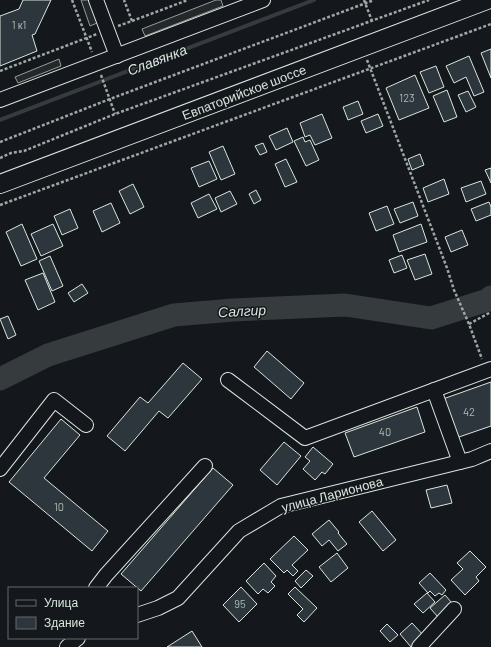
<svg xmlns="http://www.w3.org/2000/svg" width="491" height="647" viewBox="0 0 491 647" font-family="Barlow,sans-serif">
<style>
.parking{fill:#24282b;stroke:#939e99}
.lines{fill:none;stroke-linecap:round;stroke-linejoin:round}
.stream{stroke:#363b3e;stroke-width:4}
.river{stroke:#363b3e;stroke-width:23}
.building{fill:#2c363c;stroke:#d8e6dc}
.minor-casing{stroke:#d8e6dc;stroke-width:16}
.major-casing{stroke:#d8e6dc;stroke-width:20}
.path{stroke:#9da8a2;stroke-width:2.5;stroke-dasharray:3 2;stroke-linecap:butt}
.minor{stroke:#14181c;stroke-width:14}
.major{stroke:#14181c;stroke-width:18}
.labels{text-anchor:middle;stroke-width:3;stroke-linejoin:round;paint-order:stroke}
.number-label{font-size:11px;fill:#adbab4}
.street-label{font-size:13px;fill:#d8e6dc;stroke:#14181c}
.water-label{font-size:14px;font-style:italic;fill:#d8e6dc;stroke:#14181c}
</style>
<rect width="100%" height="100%" fill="#14181c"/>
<g class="parking">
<path d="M81 0H89L97 23 90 26Z"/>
<path d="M216 0H221L223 6 145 36 142 29Z"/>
<path d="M59 59 61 66 18 83 15 77Z"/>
</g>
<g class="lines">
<path class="stream" d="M0 120 314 0"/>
<path class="river" d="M0 379 48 355 174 315 233 310 345 305 431 318 488 300 491 297"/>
</g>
<g class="building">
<path d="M23 0H51L35 34 32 35 37 51 0 66V16L19 9Z"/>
<path d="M491 49V78L481 53Z"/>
<path d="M469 56 484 92 474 96 466 77 454 83 446 66Z"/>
<path d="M436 66 444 87 429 93 420 72Z"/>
<path d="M415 75 429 108 399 120 386 88Z"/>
<path d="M447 90 457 117 444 122 433 96Z"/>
<path d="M468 91 476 107 466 112 458 95Z"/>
<path d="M358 101 363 114 348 120 343 107Z"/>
<path d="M322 114 332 138 315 145 310 135 305 137 300 123Z"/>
<path d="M378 114 383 126 366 133 361 121Z"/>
<path d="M287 128 293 142 276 150 269 136Z"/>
<path d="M303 137 305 142 310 140 319 160 306 166 294 141Z"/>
<path d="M263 143 267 152 260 155 255 146Z"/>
<path d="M223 146 235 174 221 180 209 152Z"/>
<path d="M420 154 424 165 412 170 408 159Z"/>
<path d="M286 159 297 182 285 187 275 164Z"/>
<path d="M209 161 217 179 199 187 191 168Z"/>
<path d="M491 168V183L485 170Z"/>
<path d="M444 179 449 194 428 202 423 188Z"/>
<path d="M481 181 486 194 466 202 461 188Z"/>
<path d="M133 184 144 207 130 214 119 191Z"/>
<path d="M256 190 261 200 254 204 249 194Z"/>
<path d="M230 191 237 204 221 212 215 198Z"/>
<path d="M209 194 217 209 198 218 191 203Z"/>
<path d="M413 202 418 216 400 223 394 209Z"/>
<path d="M489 202 491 207V215L476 221 471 209Z"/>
<path d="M111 203 120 223 102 232 93 211Z"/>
<path d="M387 206 394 224 376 231 369 213Z"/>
<path d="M70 209 78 228 62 235 54 216Z"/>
<path d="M22 224 37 259 21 266 6 232Z"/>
<path d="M53 224 63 246 41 256 31 234Z"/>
<path d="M421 224 427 242 399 252 393 235Z"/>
<path d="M462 230 468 245 451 252 445 237Z"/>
<path d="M425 254 432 274 415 280 407 260Z"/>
<path d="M402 255 407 268 394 273 389 260Z"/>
<path d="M50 256 63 286 52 291 39 261Z"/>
<path d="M43 273 55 302 38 310 25 280Z"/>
<path d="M82 284 88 293 74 302 68 293Z"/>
<path d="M8 316 16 335 8 339 0 319Z"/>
<path d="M267 351 304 383 291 399 254 367Z"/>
<path d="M183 363 202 379 168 418 159 411 125 451 107 436 140 397 148 403Z"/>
<path d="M491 382V426L456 438 443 399Z"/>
<path d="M417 407 425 432 354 457 345 433Z"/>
<path d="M61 419 80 435 44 478 108 531 92 551 9 482Z"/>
<path d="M284 442 301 456 277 485 260 470Z"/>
<path d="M313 447 333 464 325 474 322 472 315 480 303 469 310 461 305 457Z"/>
<path d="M213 468 233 485 141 591 121 574Z"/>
<path d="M447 485 452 503 431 508 426 490Z"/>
<path d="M372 511 396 540 383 551 359 522Z"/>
<path d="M329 520 339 532 338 533 347 544 338 551 329 540 322 546 312 534Z"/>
<path d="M294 536 308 550 292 565 298 571 293 576 287 570 284 573 270 559Z"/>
<path d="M470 551 486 567 476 577 479 581 465 595 451 580 463 569 457 563Z"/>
<path d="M337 553 348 568 331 582 319 567Z"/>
<path d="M264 563 276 576 271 582 275 586 268 593 263 589 258 594 246 581Z"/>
<path d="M306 570 313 576 301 588 295 581Z"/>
<path d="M430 573 446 590 442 595 439 593 435 596 430 591 428 593 419 583Z"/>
<path d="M241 587 257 604 239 622 223 605Z"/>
<path d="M295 587 317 608 304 622 297 615 303 609 288 594Z"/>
<path d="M427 593 435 602 423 613 414 604Z"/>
<path d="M445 595 452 603 438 617 430 608Z"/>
<path d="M412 623 425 637 414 647H411L400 634Z"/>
<path d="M387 624 398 635 390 642 380 631Z"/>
<path d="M192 631 202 647H167Z"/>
</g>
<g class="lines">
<defs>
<g id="minor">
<path d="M96 0 117 56"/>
<path d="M0 100 263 0"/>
<path d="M228 380 305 438 491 369"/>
<path d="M434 390 460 462"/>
<path d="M0 469 54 400 86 425"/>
<path d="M96 588 106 575 205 466"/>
<path d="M137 615 158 608 178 598 239 531 281 506 472 459 491 451"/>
<path d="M67 647 78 638"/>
<path d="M419 647 454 609"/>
</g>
<path id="major" d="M0 184 487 0"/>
</defs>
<use href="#minor" class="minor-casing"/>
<use href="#major" class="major-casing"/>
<g class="path">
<path d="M72 0 92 52"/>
<path d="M364 0 372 21"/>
<path d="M132 21 188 0"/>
<path d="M118 26 132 21 124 0"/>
<path d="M367 60 447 268 454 290 469 324 482 359"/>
<path d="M0 71 97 34"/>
<path d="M101 75 115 114"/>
<path d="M0 142 110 99 374 0"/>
<path d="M0 158 11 153 24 151 115 114 429 0"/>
<path d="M0 205 491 24"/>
<path d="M469 324 491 312"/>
</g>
<use href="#minor" class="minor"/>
<use href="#major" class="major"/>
</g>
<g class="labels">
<g class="number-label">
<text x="19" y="29">1 к1</text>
<text x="407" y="102">123</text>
<text x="469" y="416">42</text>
<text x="385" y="436">40</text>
<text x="59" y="511">10</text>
<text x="240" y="608">95</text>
</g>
<g class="street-label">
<text transform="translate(244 92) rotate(-21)" y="5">Евпаторийское шоссе</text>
<text transform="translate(332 494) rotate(-15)" y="5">улица Ларионова</text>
</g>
<g class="water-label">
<text transform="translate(157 60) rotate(-21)" y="5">Славянка</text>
<text transform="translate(242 311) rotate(-3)" y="5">Салгир</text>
</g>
</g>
<rect x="8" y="587" width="130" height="52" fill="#14181c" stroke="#626a69"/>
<rect x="16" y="600" width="20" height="6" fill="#14181c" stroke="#626a69"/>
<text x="44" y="607" font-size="12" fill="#d8e6dc">Улица</text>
<rect x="16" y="617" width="20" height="12" fill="#2c363c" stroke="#626a69"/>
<text x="44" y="627" font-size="12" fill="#d8e6dc">Здание</text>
</svg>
